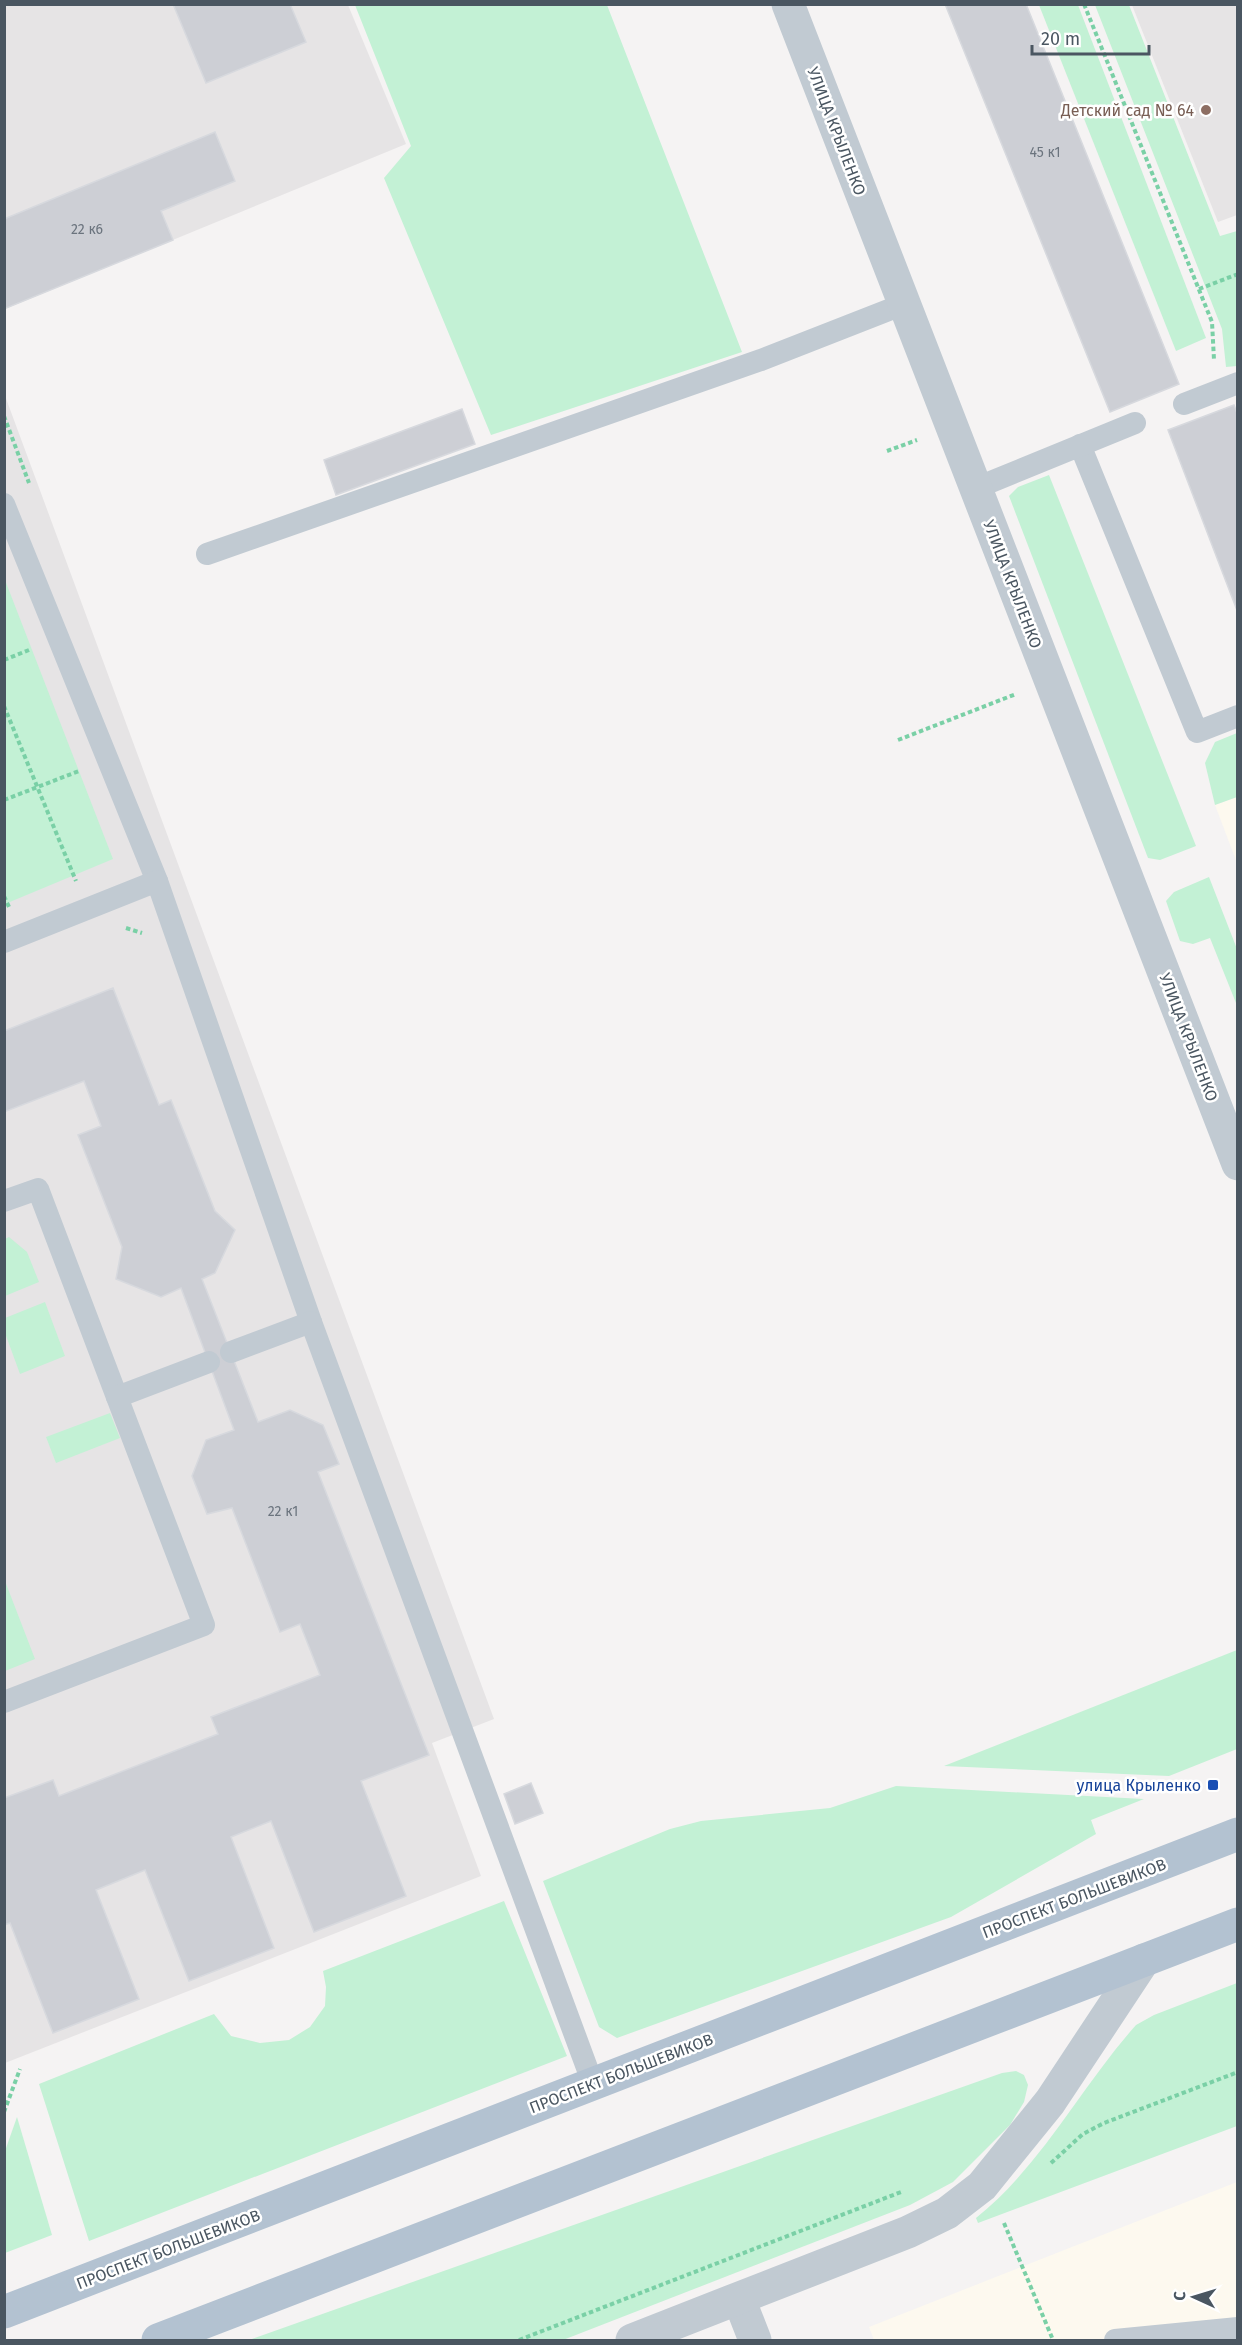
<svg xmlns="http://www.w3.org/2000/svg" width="1242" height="2345" viewBox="0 0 1242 2345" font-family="'Fira Sans',sans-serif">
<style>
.commercial{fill:#fdf9ef}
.education{fill:#e6e4e5}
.green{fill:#c3f1d5}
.building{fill:#cdcfd5;stroke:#d7d9de;stroke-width:1.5}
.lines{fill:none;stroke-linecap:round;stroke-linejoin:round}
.path{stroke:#7ad0a6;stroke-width:4;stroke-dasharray:4.5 3;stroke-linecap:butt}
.service{stroke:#c1cad2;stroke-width:22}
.minor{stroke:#c1cad2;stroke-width:33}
.primary{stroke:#b3c2d1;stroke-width:33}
.education-dot{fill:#8d6e63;stroke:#fff;stroke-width:2}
.transit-dot{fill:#1a4fb4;stroke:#fff;stroke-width:2}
.labels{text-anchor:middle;stroke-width:5;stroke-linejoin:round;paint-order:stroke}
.number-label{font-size:14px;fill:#6b747e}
.education-label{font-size:16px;fill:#785e54;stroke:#fff;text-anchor:end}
.street-label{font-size:16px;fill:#4a5661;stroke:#fff}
.transit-label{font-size:16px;fill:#164399;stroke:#fff;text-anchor:end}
</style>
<rect width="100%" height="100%" fill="#f5f3f3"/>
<g class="commercial">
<path d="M1237 797V863L1215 805Z"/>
<path d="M1237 2182V2340H874L869 2327Z"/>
</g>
<g class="education">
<path d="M5 5H348L406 144 5 309Z"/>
<path d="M1132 5H1237V215L1218 222Z"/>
<path d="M4 393 494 1719 432 1743 481 1876 5 2063Z"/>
</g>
<g class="green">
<path d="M355 5H607L742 352 491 435 384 178 411 146Z"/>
<path d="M1039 5H1078L1206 338 1176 351Z"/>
<path d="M1095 5H1129L1220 236 1237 231V366L1226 367 1222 329Z"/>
<path d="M1049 475 1196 846 1160 860 1148 858 1009 496 1018 487Z"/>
<path d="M5 580 113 859 5 904H4Z"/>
<path d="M1237 733V797L1215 805 1205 763 1215 742Z"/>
<path d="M1209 877 1237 949 1236 1003 1210 938 1193 944 1180 941 1166 901 1174 892Z"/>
<path d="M9 1237 27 1252 39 1282 5 1296V1239Z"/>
<path d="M45 1302 65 1356 20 1374 5 1333V1318Z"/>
<path d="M110 1413 120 1438 56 1463 46 1437Z"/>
<path d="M5 1581 35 1659 5 1671H4Z"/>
<path d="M1237 1650V1749L1169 1776 944 1766Z"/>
<path d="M896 1786 1144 1799 1091 1820 1096 1834 951 1917 617 2038 599 2027 543 1881 670 1829 701 1821 830 1808Z"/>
<path d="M504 1901 567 2056 89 2241 39 2084 214 2014 231 2036 260 2043 289 2040 310 2027 325 2006 326 1987 323 1971Z"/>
<path d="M1237 1983V2126L978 2223 976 2218C1042 2165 1080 2088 1136 2025L1154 2015Z"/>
<path d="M1016 2071 1024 2075 1028 2085 1024 2102 1010 2125 953 2182 910 2205 563 2340H249L1002 2073Z"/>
<path d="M17 2117 52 2235 5 2253V2151Z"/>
</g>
<g class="building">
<path d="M173 4H290L306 42 206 83Z"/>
<path d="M945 4H1026L1179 384 1110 412Z"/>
<path d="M215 132 235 181 161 211 173 240 4 309V219Z"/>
<path d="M1234 405 1238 416V613L1168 430Z"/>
<path d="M462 409 475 444 336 495 324 460Z"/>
<path d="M113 988 159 1105 171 1100 215 1211 235 1230 215 1273 202 1279 258 1422 290 1410 323 1425 339 1464 318 1472 429 1755 361 1781 406 1896 314 1932 271 1821 231 1837 274 1948 189 1981 145 1870 96 1890 139 1999 53 2033 10 1923 4 1925V1798L53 1780 59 1796 218 1734 211 1717 320 1675 300 1624 280 1632 232 1508 207 1514 192 1476 206 1440 234 1430 181 1288 161 1297 116 1279 122 1247 78 1135 101 1126 84 1081 4 1112V1031Z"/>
<path d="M531 1783 543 1813 515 1824 504 1794Z"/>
</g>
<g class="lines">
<g class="path">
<path d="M1084 4 1212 322 1214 360"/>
<path d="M1199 289 1238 274"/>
<path d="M4 416 29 483"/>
<path d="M887 451 917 440"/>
<path d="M4 660 29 650"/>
<path d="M4 706 76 881"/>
<path d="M898 740 1016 694"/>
<path d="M4 800 79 771"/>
<path d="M4 896 9 907"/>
<path d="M126 928 142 933"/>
<path d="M4 2112 20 2069"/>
<path d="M1051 2163 1083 2134 1104 2123 1238 2072"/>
<path d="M1004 2223 1053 2340"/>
<path d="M519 2340 901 2192"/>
</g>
<g class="service">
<path d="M1184 404 1238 383"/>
<path d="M1080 445 1197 732 1238 716"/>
<path d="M976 488 1135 423"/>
<path d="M4 504 157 881"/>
<path d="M207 554 761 360 904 304"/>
<path d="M4 942 157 881 311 1322"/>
<path d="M4 1201 38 1189 117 1397"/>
<path d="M231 1352 311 1322 593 2084"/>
<path d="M4 1702 204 1625 117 1397 209 1362"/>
<path d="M1115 2340 1238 2328"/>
</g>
<g class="minor">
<path d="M788 4 1238 1164"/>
<path d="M739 2299 755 2340"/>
<path d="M632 2340 908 2232 947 2213 982 2186 1050 2102 1144 1960"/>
</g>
<g class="primary">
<path d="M4 2312 1238 1834"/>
<path d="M158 2340 1238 1924"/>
</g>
</g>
<circle class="education-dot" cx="1206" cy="110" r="6"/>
<rect class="transit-dot" x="1207" y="1779" width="12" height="12" rx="3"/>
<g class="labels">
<g class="number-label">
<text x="1045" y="157">45 к1</text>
<text x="87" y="234">22 к6</text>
<text x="283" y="1516">22 к1</text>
</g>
<g class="education-label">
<text x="1194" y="116">Детский сад № 64</text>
</g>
<g class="street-label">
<text transform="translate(837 131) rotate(69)" y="6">УЛИЦА КРЫЛЕНКО</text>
<text transform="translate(1013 584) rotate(69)" y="6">УЛИЦА КРЫЛЕНКО</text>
<text transform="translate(1189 1037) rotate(69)" y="6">УЛИЦА КРЫЛЕНКО</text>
<text transform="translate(1074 1898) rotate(-21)" y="6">ПРОСПЕКТ БОЛЬШЕВИКОВ</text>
<text transform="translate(621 2073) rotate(-21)" y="6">ПРОСПЕКТ БОЛЬШЕВИКОВ</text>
<text transform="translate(168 2249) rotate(-21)" y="6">ПРОСПЕКТ БОЛЬШЕВИКОВ</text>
</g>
<g class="transit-label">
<text x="1201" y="1791">улица Крыленко</text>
</g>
</g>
<rect width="1242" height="2345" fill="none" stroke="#4a5661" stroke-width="12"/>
<g transform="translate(1194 2297) rotate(274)" stroke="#ffffff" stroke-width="4.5" paint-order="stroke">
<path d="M0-4.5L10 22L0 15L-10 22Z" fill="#4a5661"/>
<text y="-9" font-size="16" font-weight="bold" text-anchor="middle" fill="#4a5661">С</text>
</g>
<path d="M1032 45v9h117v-9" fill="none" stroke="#4a5661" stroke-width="3"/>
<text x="1041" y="45" font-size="18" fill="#4a5661" stroke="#ffffff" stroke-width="4.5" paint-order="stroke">20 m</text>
</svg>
